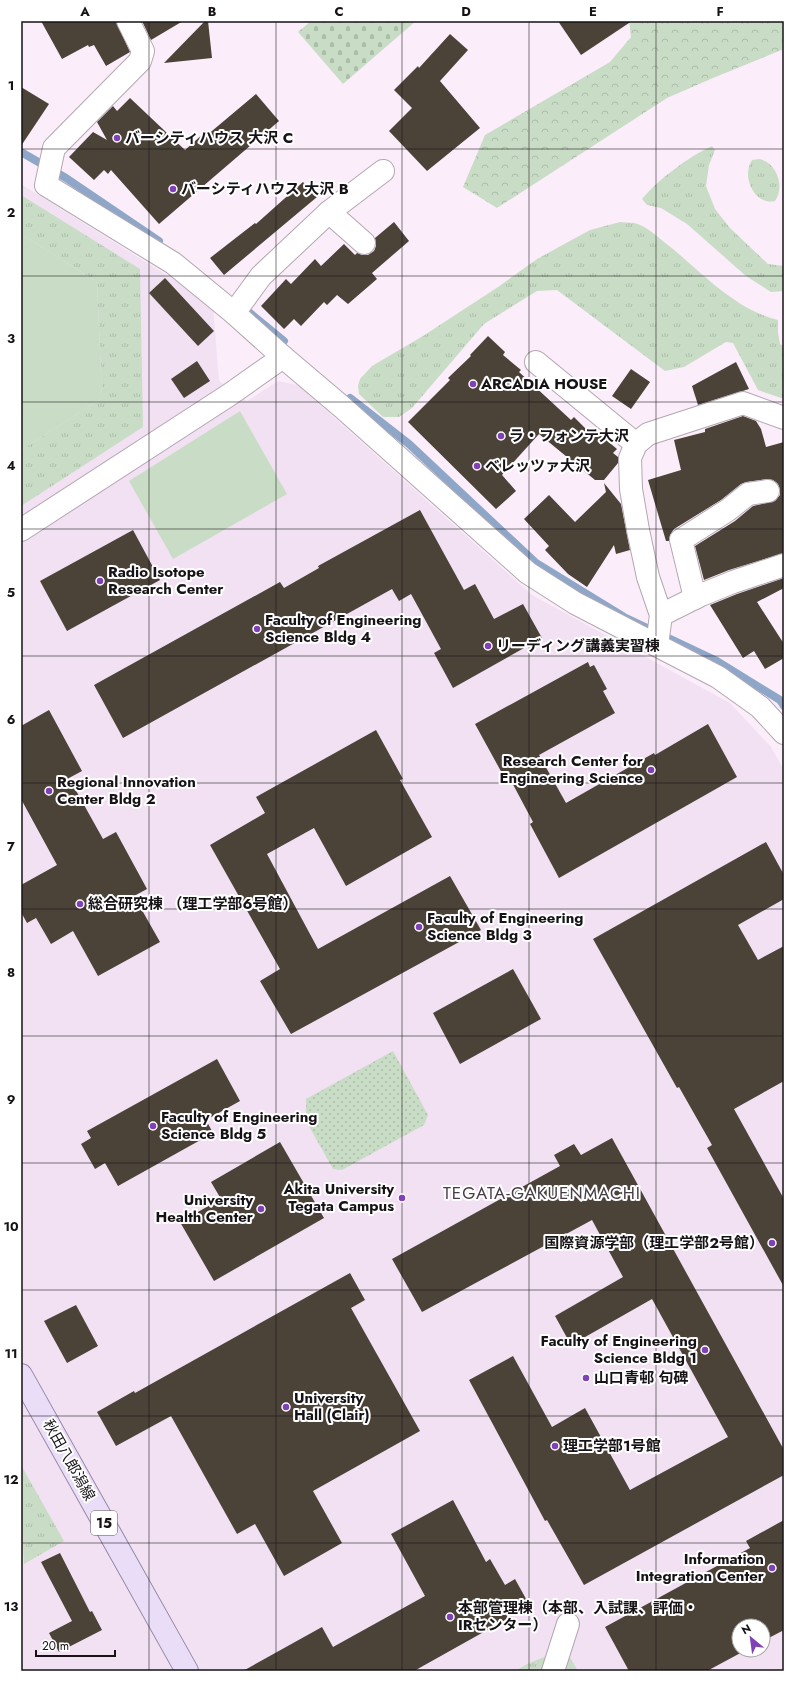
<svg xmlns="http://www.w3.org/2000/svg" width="805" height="1692" viewBox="0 0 805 1692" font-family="Jost,'Noto Sans JP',sans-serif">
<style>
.built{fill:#f2e1f2;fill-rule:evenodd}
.grass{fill:url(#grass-tufts)}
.forest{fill:url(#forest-crowns)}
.cemetery{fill:url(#cemetery-stones)}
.park{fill:url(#park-dots)}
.pitch{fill:#c9ddc6}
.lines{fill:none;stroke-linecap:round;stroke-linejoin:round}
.stream{stroke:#8ea7c9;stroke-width:8}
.building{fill:#4b4238}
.pedestrian-casing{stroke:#b3a7b2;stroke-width:24}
.minor-casing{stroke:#b3a7b2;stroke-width:24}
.primary-casing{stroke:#9587a6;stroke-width:24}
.pedestrian{stroke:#fff;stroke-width:22}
.minor{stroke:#fff;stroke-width:22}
.primary{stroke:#e9ddf8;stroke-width:22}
.grid{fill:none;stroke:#161216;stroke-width:1;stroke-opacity:0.55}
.poi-dot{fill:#8041b7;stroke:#fff;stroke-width:1.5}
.labels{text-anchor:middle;stroke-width:4;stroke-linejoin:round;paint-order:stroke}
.shield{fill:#fff;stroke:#5c595c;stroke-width:1}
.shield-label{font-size:14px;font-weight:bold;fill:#161216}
.poi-label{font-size:15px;font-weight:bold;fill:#161216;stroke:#fff;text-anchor:start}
.street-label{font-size:15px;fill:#161216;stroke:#fff}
.quarter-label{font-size:17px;letter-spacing:1px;fill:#463d46;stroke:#fff}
.neatline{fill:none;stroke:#161216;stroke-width:1.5}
.grid-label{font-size:13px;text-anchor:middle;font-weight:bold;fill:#161216}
</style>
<defs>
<pattern id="grass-tufts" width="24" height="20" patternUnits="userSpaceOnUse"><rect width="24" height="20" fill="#c9ddc6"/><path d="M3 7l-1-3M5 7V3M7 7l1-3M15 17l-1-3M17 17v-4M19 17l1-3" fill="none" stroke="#acbda9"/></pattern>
<pattern id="forest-crowns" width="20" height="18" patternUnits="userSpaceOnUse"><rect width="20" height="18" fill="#c9ddc6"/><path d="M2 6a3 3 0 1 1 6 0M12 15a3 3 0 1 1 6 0" fill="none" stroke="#acbda9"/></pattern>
<pattern id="cemetery-stones" width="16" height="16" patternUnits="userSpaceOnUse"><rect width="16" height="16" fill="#c9ddc6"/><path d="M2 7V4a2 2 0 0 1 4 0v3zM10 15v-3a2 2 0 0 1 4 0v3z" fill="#acbda9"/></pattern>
<pattern id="park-dots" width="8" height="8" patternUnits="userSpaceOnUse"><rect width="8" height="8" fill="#c9ddc6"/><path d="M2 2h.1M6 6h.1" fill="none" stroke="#acbda9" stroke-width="1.8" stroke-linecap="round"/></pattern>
</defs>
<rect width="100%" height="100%" fill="#fbeefa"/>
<path class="built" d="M21 184 213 304 219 381 247 401 278 381 298 385 532 595 730 703 771 747 784 770V1671H21ZM739 1626H763V1650H739Z"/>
<g class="grass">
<path d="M712 146 715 150 709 165 706 186 715 209 730 228 768 264 784 266V291L771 292 746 276 687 224 661 208 647 205 642 199C659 179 688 157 712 146Z"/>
<path d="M759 159C777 162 785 187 775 201 754 206 741 176 752 160Z"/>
<path d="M21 195 140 269 143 427 21 506V450L102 398 97 282 21 234Z"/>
<path d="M620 222C625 223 633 222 638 224 651 229 662 241 673 249 705 276 737 310 778 320V333L780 344 784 346V399L758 390 733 343 726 342 684 367 665 371 557 290 537 291 484 324 412 408 399 417H383L359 394 358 386 360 379 372 366 423 336 498 287 537 259 590 230Z"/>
<path d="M21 1465 64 1541 24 1564 21 1510Z"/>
<path d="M565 1649 578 1671H515L529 1663Z"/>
</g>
<path class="forest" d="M629 21H784V49L713 78 667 98 497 208 463 187 485 135 610 62 631 37Z"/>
<path class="cemetery" d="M311 21H416L343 84 298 32Z"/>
<path class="park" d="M393 1051 428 1115 424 1125 342 1170 333 1169 306 1121V1099Z"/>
<g class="pitch">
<path d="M21 234 97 282 102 398 21 450Z"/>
<path d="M240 411 287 494 173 559 129 481Z"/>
</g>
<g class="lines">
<g class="stream">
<path d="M21 152 66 178 159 241"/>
<path d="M245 309 284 341"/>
<path d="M350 398 409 444 536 563 624 617 715 660 780 700 784 706"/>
</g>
</g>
<g class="building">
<path d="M41 21H116L130 52 106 66 94 45 89 47 88 45 62 59Z"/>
<path d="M142 21H183L151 40Z"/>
<path d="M205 21H208L212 58 164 63Z"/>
<path d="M558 21H632L581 55Z"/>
<path d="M450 34 468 50 440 81 480 128 427 171 389 131 412 108 394 90 418 66 419 68Z"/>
<path d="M21 87 49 104 21 146Z"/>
<path d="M256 94 279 121 159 224 111 170 108 174 104 170 94 180 69 157 93 132 107 140 97 122 113 106 117 111 130 98 185 150 203 134 206 136Z"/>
<path d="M303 182 317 197 224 275 210 258 255 223 256 224Z"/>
<path d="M394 222 409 241 372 273 377 279 348 304 337 295 327 305 324 302 301 326 294 319 284 329 261 306 286 279 291 284 315 259 321 266 344 244 355 255 357 253 362 255H368L374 251 376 246 375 238Z"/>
<path d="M165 278 214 331 198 346 149 293Z"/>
<path d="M488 336 505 352 503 355 521 370 519 372 571 420 574 417 589 432 592 428 617 449 613 453 618 457V463L604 480H595L539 434 502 475 516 491 496 509 408 422 450 380 448 378 471 356 470 355Z"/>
<path d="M197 361 210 381 184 398 171 379Z"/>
<path d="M736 362 749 389 698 405 692 386Z"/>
<path d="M631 369 650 382 631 409 612 396Z"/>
<path d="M743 416 756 421 761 429 766 447 784 442V553L729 570 704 580 695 546 735 521 753 506 775 501 780 495V490L778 484 773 480 767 479 746 482 741 484 721 500 674 529 670 535 669 541H666L648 480 681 470 674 440 705 432V429Z"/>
<path d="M604 483 621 504 630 550 616 554 614 545 587 587 568 574 545 550 549 546 524 519 549 495 575 522 606 492Z"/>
<path d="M420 510 464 590 475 584 494 619 523 604 542 638 453 688 434 653 441 649 411 594 399 601 392 589 123 738 94 685 280 582 284 588 319 568 318 566Z"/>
<path d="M133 530 160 580 67 631 40 581Z"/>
<path d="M784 578V588L757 602 784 644V658L765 669 754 651 743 658 710 605 737 594Z"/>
<path d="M588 662 590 667 594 665 607 689 603 691 615 713 539 755 566 803 654 753 655 755 708 724 737 777 559 878 530 824 533 822 507 773 503 775 475 724Z"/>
<path d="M49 710 82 771 69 778 103 839 116 832 147 889 134 896 160 942 98 976 73 931 51 944 36 918 27 923 21 912V885L57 865 21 799V726Z"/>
<path d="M376 730 403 779 400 780 432 837 346 886 314 828 267 854 318 949 450 876 481 930 291 1034 260 981 280 969 210 845 265 813 256 797Z"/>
<path d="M766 842 784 875V899L738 925 758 960 784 946V1081L734 1109 784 1199V1287L707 1148 712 1145 679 1087 677 1088 593 939Z"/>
<path d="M513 969 541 1019 460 1064 433 1013Z"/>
<path d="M217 1059 240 1101 206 1120 213 1133 118 1186 105 1163 95 1169 81 1144 91 1138 87 1131Z"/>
<path d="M612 1138 784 1450V1475L584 1585 547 1520 545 1521 469 1380 513 1356 552 1427 585 1408 630 1490 728 1437 652 1299 571 1345 555 1316 623 1277 592 1220 422 1312 392 1259 560 1166 554 1155 574 1144 581 1155Z"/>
<path d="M280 1142 324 1218 214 1281 180 1222 221 1199 211 1182Z"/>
<path d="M350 1273 365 1300 351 1308 420 1431 313 1491 342 1543 284 1576 255 1524 237 1534 171 1416 116 1446 97 1412 134 1391 135 1393Z"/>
<path d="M76 1305 98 1346 67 1363 44 1321Z"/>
<path d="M453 1500 486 1562 490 1559 505 1585 515 1579 530 1606 414 1671H243L322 1627 333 1647 425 1596 391 1534Z"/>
<path d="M784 1520V1630L763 1641V1626H739V1650H746L707 1671H629L605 1627 750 1548 746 1541Z"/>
<path d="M60 1553 90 1612 92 1611 102 1630 59 1652 49 1633 72 1621 41 1562Z"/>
</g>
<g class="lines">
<defs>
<path id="pedestrian" d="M553 1671 568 1624"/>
<g id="minor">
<path d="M128 21 143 51 140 61 54 148 46 185 173 263 234 313 283 357"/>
<path d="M329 212 383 171"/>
<path d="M234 313 261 276 329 212 364 243"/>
<path d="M536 362 636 444"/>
<path d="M21 530 229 395 283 357 342 407 528 573 575 603 718 677 760 707 784 733"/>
<path d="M695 598 681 540 728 510 748 494 768 491"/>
<path d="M661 615 701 595 733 582 784 565"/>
<path d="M657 645 661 615 648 577 638 530 631 489 630 458 636 444 648 434 743 403 784 418"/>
</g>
<path id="primary" d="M21 1375 187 1671"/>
</defs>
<use href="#pedestrian" class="pedestrian-casing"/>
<use href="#minor" class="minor-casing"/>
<use href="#primary" class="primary-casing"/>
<use href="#pedestrian" class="pedestrian"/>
<use href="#minor" class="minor"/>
<use href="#primary" class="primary"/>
</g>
<path class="grid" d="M149 21V1671M276 21V1671M402 21V1671M529 21V1671M656 21V1671M21 149H784M21 276H784M21 402H784M21 529H784M21 656H784M21 783H784M21 909H784M21 1036H784M21 1163H784M21 1290H784M21 1416H784M21 1543H784"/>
<g class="poi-dot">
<circle cx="117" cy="138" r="4"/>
<circle cx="173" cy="189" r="4"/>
<circle cx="473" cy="384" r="4"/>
<circle cx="501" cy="436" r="4"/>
<circle cx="477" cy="466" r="4"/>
<circle cx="100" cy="581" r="4"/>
<circle cx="257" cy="629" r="4"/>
<circle cx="488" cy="646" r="4"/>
<circle cx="651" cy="770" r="4"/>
<circle cx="49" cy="791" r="4"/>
<circle cx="80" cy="904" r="4"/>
<circle cx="419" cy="927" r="4"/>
<circle cx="153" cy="1126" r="4"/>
<circle cx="402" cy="1198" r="4"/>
<circle cx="261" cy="1209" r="4"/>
<circle cx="772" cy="1243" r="4"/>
<circle cx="705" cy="1350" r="4"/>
<circle cx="586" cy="1378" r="4"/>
<circle cx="286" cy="1407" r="4"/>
<circle cx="555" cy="1446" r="4"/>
<circle cx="772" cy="1568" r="4"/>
<circle cx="450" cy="1617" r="4"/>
</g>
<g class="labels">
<rect class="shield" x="91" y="1511" width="26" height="24" rx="3"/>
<g class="shield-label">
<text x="104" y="1528">15</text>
</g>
<g class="poi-label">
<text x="125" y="143">バーシティハウス 大沢 C</text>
<text x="181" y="194">バーシティハウス 大沢 B</text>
<text x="481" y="389">ARCADIA HOUSE</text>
<text x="509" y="441">ラ・フォンテ大沢</text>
<text x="485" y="471">ベレッツァ大沢</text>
<text x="108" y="577">Radio Isotope<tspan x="108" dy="17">Research Center</tspan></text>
<text x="265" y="625">Faculty of Engineering<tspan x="265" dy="17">Science Bldg 4</tspan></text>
<text x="496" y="651">リーディング講義実習棟</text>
<text x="643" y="766" text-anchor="end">Research Center for<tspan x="643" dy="17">Engineering Science</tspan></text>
<text x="57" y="787">Regional Innovation<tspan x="57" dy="17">Center Bldg 2</tspan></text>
<text x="88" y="909">総合研究棟 （理工学部6号館）</text>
<text x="427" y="923">Faculty of Engineering<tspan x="427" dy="17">Science Bldg 3</tspan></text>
<text x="161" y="1122">Faculty of Engineering<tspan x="161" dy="17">Science Bldg 5</tspan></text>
<text x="394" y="1194" text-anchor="end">Akita University<tspan x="394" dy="17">Tegata Campus</tspan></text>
<text x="253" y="1205" text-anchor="end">University<tspan x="253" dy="17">Health Center</tspan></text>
<text x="764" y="1248" text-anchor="end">国際資源学部（理工学部2号館）</text>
<text x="697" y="1346" text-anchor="end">Faculty of Engineering<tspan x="697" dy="17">Science Bldg 1</tspan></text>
<text x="594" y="1383">山口青邨 句碑</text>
<text x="294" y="1403">University<tspan x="294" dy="17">Hall (Clair)</tspan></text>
<text x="563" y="1451">理工学部1号館</text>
<text x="764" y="1564" text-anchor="end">Information<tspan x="764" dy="17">Integration Center</tspan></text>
<text x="458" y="1613">本部管理棟（本部、入試課、評価・<tspan x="458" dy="17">IRセンター）</tspan></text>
</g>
<g class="street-label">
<text transform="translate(69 1460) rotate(61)" y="5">秋田八郎潟線</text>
</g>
<g class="quarter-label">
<text x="542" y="1199">TEGATA-GAKUENMACHI</text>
</g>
</g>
<rect width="805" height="1692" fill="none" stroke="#ffffff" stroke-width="44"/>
<g transform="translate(751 1638) rotate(331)"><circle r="19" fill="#ffffff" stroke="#a2a0a2"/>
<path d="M0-3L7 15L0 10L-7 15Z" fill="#8041b7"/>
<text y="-6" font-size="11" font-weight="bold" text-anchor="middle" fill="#161216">N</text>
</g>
<path d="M36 1650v6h79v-6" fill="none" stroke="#161216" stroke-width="2"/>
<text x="42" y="1650" font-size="12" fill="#161216" stroke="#ffffff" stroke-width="3" paint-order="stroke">20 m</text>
<rect x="22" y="22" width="761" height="1648" class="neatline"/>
<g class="grid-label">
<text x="85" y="16">A</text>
<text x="212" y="16">B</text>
<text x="339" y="16">C</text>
<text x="466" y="16">D</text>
<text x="593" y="16">E</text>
<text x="720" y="16">F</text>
<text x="11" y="90">1</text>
<text x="11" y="217">2</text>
<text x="11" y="343">3</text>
<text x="11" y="470">4</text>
<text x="11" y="597">5</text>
<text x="11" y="724">6</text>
<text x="11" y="851">7</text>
<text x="11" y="977">8</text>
<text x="11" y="1104">9</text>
<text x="11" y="1231">10</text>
<text x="11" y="1358">11</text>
<text x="11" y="1484">12</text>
<text x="11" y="1611">13</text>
</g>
</svg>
